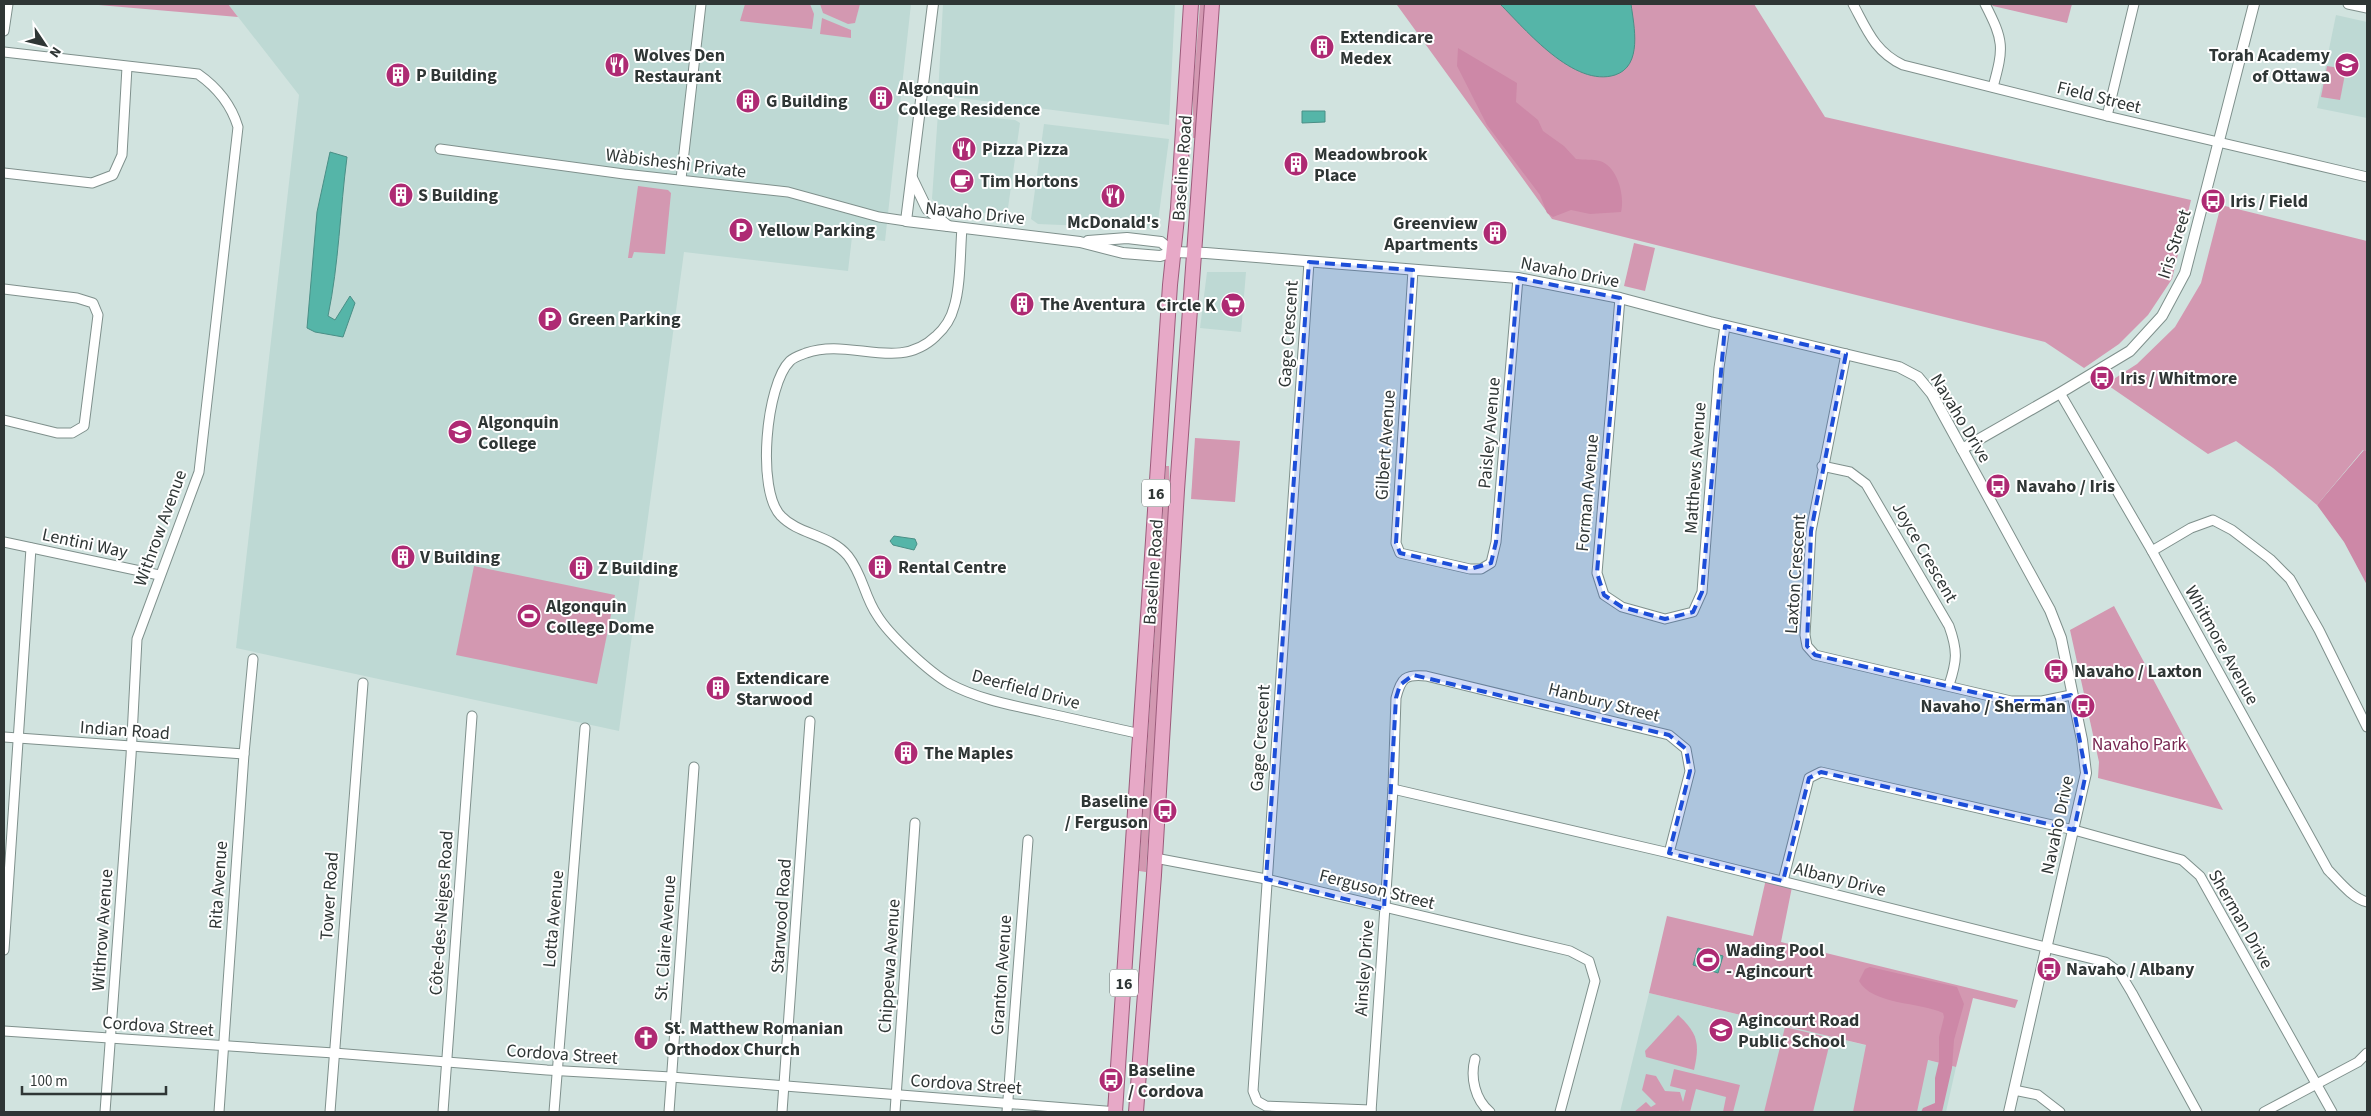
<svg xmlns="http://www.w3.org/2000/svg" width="2371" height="1116" viewBox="0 0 2371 1116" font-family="'Source Sans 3',sans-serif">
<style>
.built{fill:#bed9d4}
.green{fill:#d398b1}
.forest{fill:#cd88a7}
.water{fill:#55b5a8;stroke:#4a8f86}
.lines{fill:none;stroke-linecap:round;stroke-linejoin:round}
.minor-casing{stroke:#7f908c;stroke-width:11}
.tertiary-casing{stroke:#7f908c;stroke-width:12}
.primary-casing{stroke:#9c5b7b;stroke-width:16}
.minor{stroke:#fff;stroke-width:9}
.tertiary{stroke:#fff;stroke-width:10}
.primary{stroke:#e7a9c7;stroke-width:14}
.marked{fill:#1d4ed8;fill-opacity:0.2;stroke:#1d4ed8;stroke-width:4;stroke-dasharray:10 6;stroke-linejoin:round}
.labels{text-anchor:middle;stroke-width:4;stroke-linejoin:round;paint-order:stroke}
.shield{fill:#fff;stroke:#6d7272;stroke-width:1}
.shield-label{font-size:16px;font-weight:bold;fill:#2f3635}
.poi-label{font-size:18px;font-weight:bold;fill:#2f3635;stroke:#fff;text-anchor:start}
.street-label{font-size:18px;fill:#2f3635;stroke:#fff}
.park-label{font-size:18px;fill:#772550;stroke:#fff}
</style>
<rect width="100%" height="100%" fill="#d1e3df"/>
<g class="built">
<path d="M228 4H911L885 241 852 237 848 271 684 252 619 731 236 648 299 95Z"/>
<path d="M943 4H1175L1169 125 938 95Z"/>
<path d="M2336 15 2367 22V118L2317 108Z"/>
<path d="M938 113 1015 120 1020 123 1007 215 945 209 932 199Z"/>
<path d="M1044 124 1169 139 1157 229 1038 224 1031 219Z"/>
<path d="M1207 272H1246L1241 332 1200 328Z"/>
<path d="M1649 993 1956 1067 1946 1112H1620Z"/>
</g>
<g class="green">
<path d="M87 4H228L238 17Z"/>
<path d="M745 4H810L814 14 812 29 740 21Z"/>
<path d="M820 4H860L855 23 848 24 823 13Z"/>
<path d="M1200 4H1206L1196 138H1193V92Z"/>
<path d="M1390 4H1754L1825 117 2191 200 2172 279 2148 315 2119 344 2084 368 2045 342 1552 219 1397 5Z"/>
<path d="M1991 4H2072L2067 23 1993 6Z"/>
<path d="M822 18 851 30V38L820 34Z"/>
<path d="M2327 66 2346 69 2340 100 2321 97Z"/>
<path d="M638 186 668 190 671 193 665 254 634 252 632 258H628Z"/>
<path d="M2221 205 2367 241V451L2363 450 2317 505 2273 468 2236 441 2208 454 2106 384 2137 364 2175 327 2201 283Z"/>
<path d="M1634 243 1655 248 1645 291 1624 286Z"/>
<path d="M1195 438 1240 441 1235 502 1191 499Z"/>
<path d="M1166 466H1169L1170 501 1146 872 1139 871Z"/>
<path d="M474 566 615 595 597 684 456 655Z"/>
<path d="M2114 606 2223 810 2098 778 2099 762 2070 630Z"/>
<path d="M1766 879 1792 887 1781 942 2018 1000 2015 1008 1973 998 1956 1067 1928 1060 1917 1112H1853L1866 1045 1649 993 1667 916 1753 936Z"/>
<path d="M1678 1015C1698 1033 1700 1044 1694 1070L1646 1057 1645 1051Z"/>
<path d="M1785 1027 1831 1038 1813 1112H1764Z"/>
<path d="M1674 1069 1740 1085 1733 1112H1723L1726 1097 1696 1089 1690 1112H1680V1110L1679 1112H1634L1646 1102 1651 1107 1656 1104 1642 1090 1646 1074 1656 1076 1665 1091 1680 1092 1683 1102 1686 1090 1670 1086Z"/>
</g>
<g class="forest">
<path d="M1458 48 1517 83 1516 102 1538 120 1543 131 1564 146 1576 159C1584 160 1593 159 1600 161 1618 167 1625 196 1621 212L1590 214 1571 210 1553 217 1547 213 1540 195 1487 125 1457 66Z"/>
<path d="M2364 450 2367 451V585L2344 542 2317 505Z"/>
<path d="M1870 967 1957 987 1964 1004 1954 1040 1952 1068 1942 1112H1921L1923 1108 1935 1103V1078L1939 1061V1037L1944 1017 1943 1013C1920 1002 1872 1005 1859 981L1865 969Z"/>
</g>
<g class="water">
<path d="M1500 4H1631C1634 26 1643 66 1615 75 1574 88 1526 30 1500 4Z"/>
<path d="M1302 111H1325V122L1302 123Z"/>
<path d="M330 152 347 157C340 210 339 263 328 316L335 320 350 296 355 303 343 337 315 332 307 328 317 212Z"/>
<path d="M894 536 915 539 917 544 914 550 893 545 890 541Z"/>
<path d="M1698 948 1723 956 1718 973 1693 965Z"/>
</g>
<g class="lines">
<defs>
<g id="minor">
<path d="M1853 4C1867 30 1875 52 1903 65L2107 116 2367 177"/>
<path d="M1985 4C2004 41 2004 47 1993 87"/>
<path d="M2348 4 2367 8"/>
<path d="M4 31 8 4"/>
<path d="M4 52 198 74C218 88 231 104 238 127L199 472 137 639 131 756 105 1112"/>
<path d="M2107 116 2134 4"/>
<path d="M440 149 624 174 788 192 879 217 906 221"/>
<path d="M4 173 92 183 113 175 122 155 127 67"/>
<path d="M681 179 701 4"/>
<path d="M962 228C960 250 961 286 954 307 951 319 945 328 936 336 898 373 850 337 806 353 801 355 794 357 790 361 766 384 756 491 781 516 799 535 830 534 848 556 863 575 864 596 877 615 889 635 929 672 950 684 978 699 1011 705 1042 712 1075 719 1108 727 1141 734"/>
<path d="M1309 262 1253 1091 1257 1101 1266 1106 1371 1110"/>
<path d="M1413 270 1396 543 1400 553 1470 569H1481L1491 563 1496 542 1518 278"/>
<path d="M4 289 77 298 93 303 98 315 84 426 72 433H57L4 420"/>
<path d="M1620 298 1597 573 1604 595 1622 607 1665 619 1693 612 1702 592 1719 368 1725 326"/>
<path d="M1846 354 1811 531 1805 635 1807 646 1815 655 2011 701H2042L2071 695"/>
<path d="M2060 393 2152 551 2328 870C2339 881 2352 898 2367 902"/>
<path d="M1822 466 1850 472 1866 484 1949 626C1958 651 1957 661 1949 685"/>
<path d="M4 542 159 575"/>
<path d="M2152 551 2191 528 2213 520 2232 530 2270 559 2290 579 2319 630 2367 727"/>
<path d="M4 737 244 754"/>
<path d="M1393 789 1669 853 2105 962 2120 973 2132 993 2197 1112"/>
<path d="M1155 858 1266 879 1570 951 1589 961 1595 981 1560 1112"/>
<path d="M1783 881 1809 778 1821 772 2074 830 2182 860 2200 876 2332 1112"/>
<path d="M4 950 31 548"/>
<path d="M4 1031 334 1053 547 1070 671 1077 1118 1112"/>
<path d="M1475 1059C1470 1077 1475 1100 1490 1112"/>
<path d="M2014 1090 2038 1095 2060 1112"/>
<path d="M219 1112 244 754 253 659"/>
<path d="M330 1112 363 683"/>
<path d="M443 1112 472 716"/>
<path d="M554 1112 585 728"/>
<path d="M669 1112 694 767"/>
<path d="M782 1112 810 721"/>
<path d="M895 1112 915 823"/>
<path d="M1007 1112 1028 840"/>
<path d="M1371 1112 1393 789 1396 698C1401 678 1405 674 1426 676L1669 735 1686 749 1690 771 1669 853"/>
<path d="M2264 1112 2358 1062 2367 1053"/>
</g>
<g id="tertiary">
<path d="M933 4 906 221 1080 242 1123 253 1160 256 1173 252 1206 253 1518 278 1620 298 1710 322 1899 367 1918 377 1932 394 2050 610 2061 638 2082 740 2086 773 2009 1112"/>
<path d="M912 178 927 209 948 226"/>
<path d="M1088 241 1127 238 1161 242 1173 252"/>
<path d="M1962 449 2060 393 2130 351 2162 316 2185 273 2254 4"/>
</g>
<g id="primary">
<path d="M1115 1112 1170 285 1178 208 1191 4"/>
<path d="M1136 1112 1154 875 1177 490 1212 4"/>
</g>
</defs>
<use href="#minor" class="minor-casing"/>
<use href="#tertiary" class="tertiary-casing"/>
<use href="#primary" class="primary-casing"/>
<use href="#minor" class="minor"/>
<use href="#tertiary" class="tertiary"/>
<use href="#primary" class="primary"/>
</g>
<path class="marked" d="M1309 262 1413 270 1396 543 1400 553 1470 569 1491 563 1496 542 1518 278 1620 298 1597 573 1604 595 1622 607 1665 619 1693 612 1702 592 1725 326 1846 354 1811 531 1807 646 1815 655 2011 701H2042L2071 695 2086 773 2074 830 1821 772 1809 778 1783 881 1669 853 1690 771 1686 749 1669 735 1413 675 1400 685 1396 698 1384 909 1266 879Z"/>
<defs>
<symbol id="building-disc" viewBox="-11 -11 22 22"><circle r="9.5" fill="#ae2a73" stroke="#fff"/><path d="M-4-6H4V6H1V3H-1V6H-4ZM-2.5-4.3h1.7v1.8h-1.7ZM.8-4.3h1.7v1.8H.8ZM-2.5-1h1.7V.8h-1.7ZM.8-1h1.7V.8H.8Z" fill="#fff"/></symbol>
<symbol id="restaurant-disc" viewBox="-11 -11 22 22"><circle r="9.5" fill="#ae2a73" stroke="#fff"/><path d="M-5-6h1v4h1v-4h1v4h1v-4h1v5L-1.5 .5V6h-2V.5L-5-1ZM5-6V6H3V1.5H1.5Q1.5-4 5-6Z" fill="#fff"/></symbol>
<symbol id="school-disc" viewBox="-11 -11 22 22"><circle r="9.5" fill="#ae2a73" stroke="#fff"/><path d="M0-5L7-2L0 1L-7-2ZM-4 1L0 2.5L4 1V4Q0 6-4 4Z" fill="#fff"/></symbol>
<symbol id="cafe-disc" viewBox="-11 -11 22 22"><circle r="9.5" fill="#ae2a73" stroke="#fff"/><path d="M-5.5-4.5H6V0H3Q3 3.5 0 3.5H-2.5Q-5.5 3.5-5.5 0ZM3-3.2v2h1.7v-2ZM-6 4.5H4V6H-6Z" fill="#fff"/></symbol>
<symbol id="bus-disc" viewBox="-11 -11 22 22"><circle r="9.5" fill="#ae2a73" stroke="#fff"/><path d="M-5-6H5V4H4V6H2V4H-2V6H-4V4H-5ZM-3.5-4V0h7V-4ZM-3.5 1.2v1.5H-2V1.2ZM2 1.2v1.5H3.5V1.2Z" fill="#fff"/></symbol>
<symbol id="parking-disc" viewBox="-11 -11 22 22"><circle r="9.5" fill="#ae2a73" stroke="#fff"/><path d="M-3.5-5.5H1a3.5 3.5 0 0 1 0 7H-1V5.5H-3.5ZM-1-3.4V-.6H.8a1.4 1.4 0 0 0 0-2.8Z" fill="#fff"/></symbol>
<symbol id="supermarket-disc" viewBox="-11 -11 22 22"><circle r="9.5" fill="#ae2a73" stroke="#fff"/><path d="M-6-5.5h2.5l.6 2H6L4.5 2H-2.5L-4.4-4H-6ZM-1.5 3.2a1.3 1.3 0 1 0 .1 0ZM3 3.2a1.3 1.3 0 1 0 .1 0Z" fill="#fff"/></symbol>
<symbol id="university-disc" viewBox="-11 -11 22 22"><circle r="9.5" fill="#ae2a73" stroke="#fff"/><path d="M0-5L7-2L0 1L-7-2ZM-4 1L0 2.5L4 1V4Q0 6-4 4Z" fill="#fff"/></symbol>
<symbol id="stadium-disc" viewBox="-11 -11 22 22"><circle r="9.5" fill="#ae2a73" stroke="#fff"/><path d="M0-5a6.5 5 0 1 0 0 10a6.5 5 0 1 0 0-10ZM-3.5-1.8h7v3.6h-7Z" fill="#fff"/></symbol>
<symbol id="church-disc" viewBox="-11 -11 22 22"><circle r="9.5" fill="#ae2a73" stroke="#fff"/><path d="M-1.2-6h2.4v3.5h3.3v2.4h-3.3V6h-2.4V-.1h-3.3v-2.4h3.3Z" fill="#fff"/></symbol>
</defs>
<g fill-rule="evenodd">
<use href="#building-disc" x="1308" y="33" width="28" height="28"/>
<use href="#restaurant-disc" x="603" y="51" width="28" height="28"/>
<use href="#school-disc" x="2333" y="51" width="28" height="28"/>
<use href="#building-disc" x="384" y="61" width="28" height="28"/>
<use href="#building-disc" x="867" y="84" width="28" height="28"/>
<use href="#building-disc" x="734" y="87" width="28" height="28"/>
<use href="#restaurant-disc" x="950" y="135" width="28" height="28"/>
<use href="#building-disc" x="1282" y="150" width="28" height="28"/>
<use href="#cafe-disc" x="948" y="167" width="28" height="28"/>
<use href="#building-disc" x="387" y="181" width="28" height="28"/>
<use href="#restaurant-disc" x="1099" y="182" width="28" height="28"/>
<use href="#bus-disc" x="2199" y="187" width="28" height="28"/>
<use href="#parking-disc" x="727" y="216" width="28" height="28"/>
<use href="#building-disc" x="1481" y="219" width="28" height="28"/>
<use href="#building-disc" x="1008" y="290" width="28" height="28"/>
<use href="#supermarket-disc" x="1219" y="291" width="28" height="28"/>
<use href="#parking-disc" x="536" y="305" width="28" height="28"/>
<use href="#bus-disc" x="2088" y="364" width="28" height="28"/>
<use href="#university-disc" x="446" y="418" width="28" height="28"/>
<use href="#bus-disc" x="1984" y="472" width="28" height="28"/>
<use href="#building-disc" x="389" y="543" width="28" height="28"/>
<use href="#building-disc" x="866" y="553" width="28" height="28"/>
<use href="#building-disc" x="567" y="554" width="28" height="28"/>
<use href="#stadium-disc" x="515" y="602" width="28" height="28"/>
<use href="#bus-disc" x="2042" y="657" width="28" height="28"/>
<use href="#building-disc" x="704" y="674" width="28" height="28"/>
<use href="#bus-disc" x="2069" y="692" width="28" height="28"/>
<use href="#building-disc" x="892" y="739" width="28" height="28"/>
<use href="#bus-disc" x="1151" y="797" width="28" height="28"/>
<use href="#stadium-disc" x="1694" y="946" width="28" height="28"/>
<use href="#bus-disc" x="2035" y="955" width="28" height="28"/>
<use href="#school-disc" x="1707" y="1016" width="28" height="28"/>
<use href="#church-disc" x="632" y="1024" width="28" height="28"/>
<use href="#bus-disc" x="1097" y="1066" width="28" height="28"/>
</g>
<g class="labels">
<g class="shield">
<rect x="1142" y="479.5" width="28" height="27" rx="4"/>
<rect x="1110" y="969.5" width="28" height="27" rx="4"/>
</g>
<g class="shield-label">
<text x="1156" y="499">16</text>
<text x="1124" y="989">16</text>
</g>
<g class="poi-label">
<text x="1340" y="43">Extendicare<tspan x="1340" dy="21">Medex</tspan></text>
<text x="634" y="61">Wolves Den<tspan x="634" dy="21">Restaurant</tspan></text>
<text x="2330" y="61" text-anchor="end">Torah Academy<tspan x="2330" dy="21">of Ottawa</tspan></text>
<text x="416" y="81">P Building</text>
<text x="898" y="94">Algonquin<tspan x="898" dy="21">College Residence</tspan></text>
<text x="766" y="107">G Building</text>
<text x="982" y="155">Pizza Pizza</text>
<text x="1314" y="160">Meadowbrook<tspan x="1314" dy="21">Place</tspan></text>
<text x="980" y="187">Tim Hortons</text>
<text x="418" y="201">S Building</text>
<text x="2230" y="207">Iris / Field</text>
<text x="1113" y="228" text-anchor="middle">McDonald's</text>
<text x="1478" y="229" text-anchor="end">Greenview<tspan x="1478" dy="21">Apartments</tspan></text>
<text x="758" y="236">Yellow Parking</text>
<text x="1040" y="310">The Aventura</text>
<text x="1216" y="311" text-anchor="end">Circle K</text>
<text x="568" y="325">Green Parking</text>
<text x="2120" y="384">Iris / Whitmore</text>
<text x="478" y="428">Algonquin<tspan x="478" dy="21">College</tspan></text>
<text x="2016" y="492">Navaho / Iris</text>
<text x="420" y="563">V Building</text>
<text x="898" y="573">Rental Centre</text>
<text x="598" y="574">Z Building</text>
<text x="546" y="612">Algonquin<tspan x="546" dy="21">College Dome</tspan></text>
<text x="2074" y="677">Navaho / Laxton</text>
<text x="736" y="684">Extendicare<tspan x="736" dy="21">Starwood</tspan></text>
<text x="2066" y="712" text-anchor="end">Navaho / Sherman</text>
<text x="924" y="759">The Maples</text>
<text x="1148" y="807" text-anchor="end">Baseline<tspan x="1148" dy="21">/ Ferguson</tspan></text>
<text x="1726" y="956">Wading Pool<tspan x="1726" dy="21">- Agincourt</tspan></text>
<text x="2066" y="975">Navaho / Albany</text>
<text x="1738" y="1026">Agincourt Road<tspan x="1738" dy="21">Public School</tspan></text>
<text x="664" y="1034">St. Matthew Romanian<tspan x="664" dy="21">Orthodox Church</tspan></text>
<text x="1128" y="1076">Baseline<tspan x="1128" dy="21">/ Cordova</tspan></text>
</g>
<g class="street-label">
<text transform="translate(2099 97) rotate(14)" y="6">Field Street</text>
<text transform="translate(676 163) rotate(7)" y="6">Wàbisheshì Private</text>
<text transform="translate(1182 168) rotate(-86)" y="6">Baseline Road</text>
<text transform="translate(975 213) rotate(6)" y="6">Navaho Drive</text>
<text transform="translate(2174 244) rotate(-72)" y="6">Iris Street</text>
<text transform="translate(1570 272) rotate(11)" y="6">Navaho Drive</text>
<text transform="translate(1288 334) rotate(-86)" y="6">Gage Crescent</text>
<text transform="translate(1961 418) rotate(59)" y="6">Navaho Drive</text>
<text transform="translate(1489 433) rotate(-85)" y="6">Paisley Avenue</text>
<text transform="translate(1385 445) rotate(-86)" y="6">Gilbert Avenue</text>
<text transform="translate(1695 468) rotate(-86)" y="6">Matthews Avenue</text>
<text transform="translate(1587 493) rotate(-85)" y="6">Forman Avenue</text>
<text transform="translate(160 528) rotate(-70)" y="6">Withrow Avenue</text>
<text transform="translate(85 543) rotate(12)" y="6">Lentini Way</text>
<text transform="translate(1925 552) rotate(60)" y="6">Joyce Crescent</text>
<text transform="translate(1153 572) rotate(-86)" y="6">Baseline Road</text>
<text transform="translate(1795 574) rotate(-86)" y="6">Laxton Crescent</text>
<text transform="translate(2222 645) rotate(61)" y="6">Whitmore Avenue</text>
<text transform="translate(1026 689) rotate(15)" y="6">Deerfield Drive</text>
<text transform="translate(1604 702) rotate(14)" y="6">Hanbury Street</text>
<text transform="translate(125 730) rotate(4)" y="6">Indian Road</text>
<text transform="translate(1260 738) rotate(-86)" y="6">Gage Crescent</text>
<text transform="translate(2057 825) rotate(-78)" y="6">Navaho Drive</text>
<text transform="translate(1840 879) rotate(14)" y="6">Albany Drive</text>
<text transform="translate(218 885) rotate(-86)" y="6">Rita Avenue</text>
<text transform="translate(1377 889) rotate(14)" y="6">Ferguson Street</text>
<text transform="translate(329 896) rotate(-86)" y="6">Tower Road</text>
<text transform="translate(441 913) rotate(-86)" y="6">Côte-des-Neiges Road</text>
<text transform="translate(781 916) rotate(-86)" y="6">Starwood Road</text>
<text transform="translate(553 919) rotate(-85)" y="6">Lotta Avenue</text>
<text transform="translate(2241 919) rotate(60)" y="6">Sherman Drive</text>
<text transform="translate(102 930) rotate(-86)" y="6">Withrow Avenue</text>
<text transform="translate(665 938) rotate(-86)" y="6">St. Claire Avenue</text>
<text transform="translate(889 966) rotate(-86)" y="6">Chippewa Avenue</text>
<text transform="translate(1364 968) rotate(-86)" y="6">Ainsley Drive</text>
<text transform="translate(1001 975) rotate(-86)" y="6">Granton Avenue</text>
<text transform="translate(158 1026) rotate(4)" y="6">Cordova Street</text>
<text transform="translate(562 1054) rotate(4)" y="6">Cordova Street</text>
<text transform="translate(966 1084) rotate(4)" y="6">Cordova Street</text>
</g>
<g class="park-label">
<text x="2139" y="750">Navaho Park</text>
</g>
</g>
<rect width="2371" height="1116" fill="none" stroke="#2f3635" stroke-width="10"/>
<g transform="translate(45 45) rotate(125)" stroke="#ffffff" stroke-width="4" paint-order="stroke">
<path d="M0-4L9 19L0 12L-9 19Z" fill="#2f3635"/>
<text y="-8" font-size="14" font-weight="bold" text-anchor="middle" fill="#2f3635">N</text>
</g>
<path d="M22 1086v8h144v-8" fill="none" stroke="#2f3635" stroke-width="2.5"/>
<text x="30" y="1086" font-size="15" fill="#2f3635" stroke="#ffffff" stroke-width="4" paint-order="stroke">100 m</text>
</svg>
